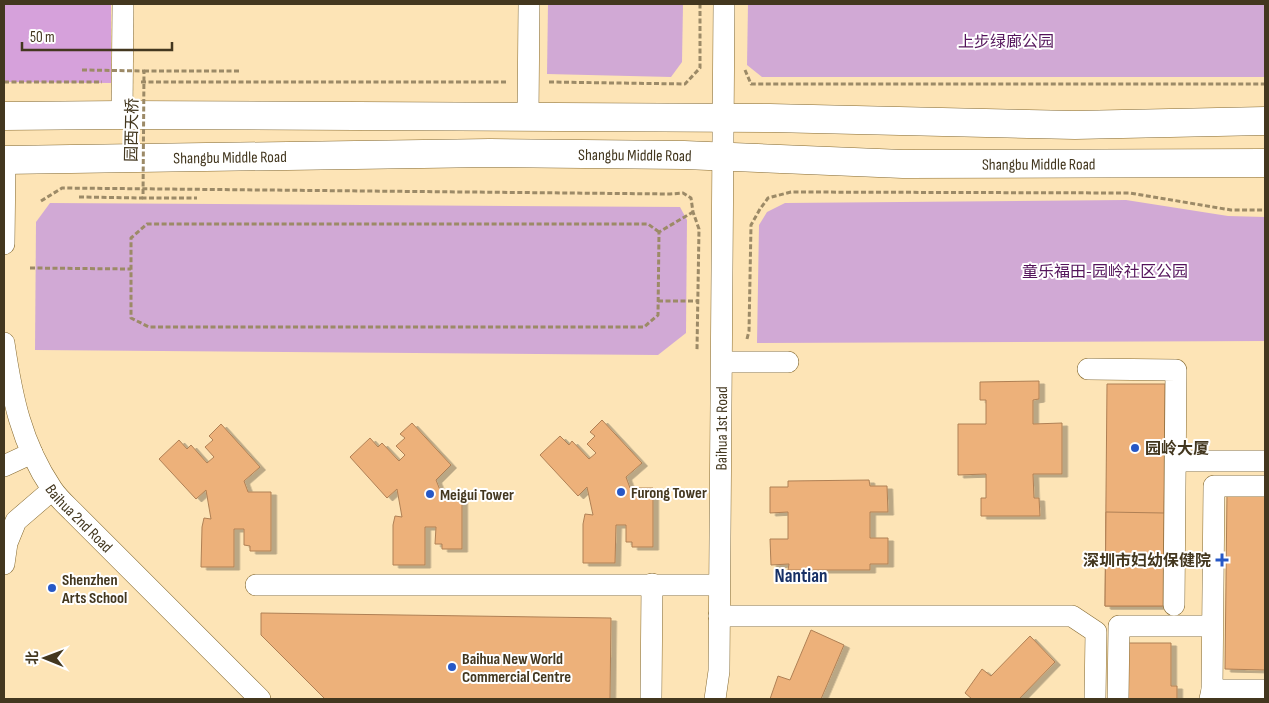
<svg xmlns="http://www.w3.org/2000/svg" width="1269" height="703" viewBox="0 0 1269 703" font-family="'Sofia Sans Condensed','Noto Sans SC',sans-serif">
<style>
.green{fill:#d1a9d5}
.forest{fill:#d6a1db}
.building{fill:#edb17a;stroke:#af8055;filter:url(#shadow)}
.lines{fill:none;stroke-linecap:round;stroke-linejoin:round}
.minor-casing{stroke:#846930;stroke-width:22}
.major-casing{stroke:#846930;stroke-width:29}
.path{stroke:#9c8a67;stroke-width:3;stroke-dasharray:5 2.5;stroke-linecap:butt}
.minor{stroke:#fff;stroke-width:21}
.major{stroke:#fff;stroke-width:28}
.path-bridge{stroke:#9c8a67;stroke-width:3;stroke-dasharray:5 2.5;stroke-linecap:butt}
.poi-dot{fill:#2758c6;stroke:#fff;stroke-width:2}
.labels{text-anchor:middle;stroke-width:4;stroke-linejoin:round;paint-order:stroke}
.park-label{font-size:16px;fill:#54145b;stroke:#fff}
.street-label{font-size:16px;fill:#43371f;stroke:#fff}
.poi-label{font-size:16px;font-weight:bold;fill:#43371f;stroke:#fff;text-anchor:start}
.quarter-label{font-size:19px;font-weight:bold;fill:#173066;stroke:#fff}
</style>
<defs>
<filter id="shadow"><feDropShadow dx="5.5" dy="3" stdDeviation="0" flood-color="#0004"/></filter>
</defs>
<rect width="100%" height="100%" fill="#fde4b6"/>
<g class="green">
<path d="M548 4H683L682 62 671 77 547 74Z"/>
<path d="M748 4H1265V77H762L747 65Z"/>
<path d="M1126 200 1228 216 1265 217V341L757 343 759 225 767 212 785 203Z"/>
<path d="M50 203 680 207 687 220 686 333 658 355 35 350 36 222Z"/>
</g>
<path class="forest" d="M4 4H111V83L4 82Z"/>
<g class="building">
<path d="M1039 381V399L1033 400V424L1062 423V474H1033L1034 498H1039L1040 516H981V498H986V474L958 475V424H986V400H980V382Z"/>
<path d="M1107 384H1165L1163 606H1105Z"/>
<path d="M602 420 642 463 626 477 630 488H653V547H632V542H626V525H616L615 563H583V524L585 514 593 515 587 487 578 496 540 455 560 436 569 445 572 441 589 459 596 453 587 444 595 436 590 432Z"/>
<path d="M412 423 451 465 436 480 440 490 462 491V549H442V544H435L436 527H425V565H393V525L395 516 402 517 397 489 387 498 350 457 370 438 378 447 382 443 399 461 405 455 396 446 405 438 400 434Z"/>
<path d="M221 424 260 467 244 481 248 492H271V551H250V546L244 545V529H234V567H201L202 527 204 518 211 519 206 490 196 499 159 459 179 440 187 449 191 445 207 463 214 457 205 447 213 440 209 436Z"/>
<path d="M869 480 870 486H887L888 512H870V538H888V564H870V570H788L789 564 771 565 770 539H788V512L770 513V487H788V481Z"/>
<path d="M1227 492H1265V670L1225 669Z"/>
<path d="M1106 512 1164 513 1163 606H1105Z"/>
<path d="M261 613 611 618 610 699H325L261 635Z"/>
<path d="M811 630 844 645 821 699H770L778 676 790 680Z"/>
<path d="M1030 636 1055 662 1019 699H972L965 693 982 669 991 676Z"/>
<path d="M1128 643H1171V686H1177V699H1128Z"/>
</g>
<g class="lines">
<defs>
<g id="minor">
<path d="M122 115 123 4"/>
<path d="M528 117 529 4"/>
<path d="M4 244 5 160"/>
<path id="s1" d="M4 343C12 397 21 443 52 489 58 498 66 505 73 512L260 699"/>
<path d="M722 362H788"/>
<path d="M1088 369 1176 370 1174 605"/>
<path d="M1176 461H1265"/>
<path d="M4 466 32 453"/>
<path d="M4 564 7 543 16 521 52 490"/>
<path d="M256 585H719"/>
<path d="M719 616H1072L1096 632 1095 699"/>
<path d="M1212 690H1265"/>
<path d="M651 699 652 584"/>
<path id="s2" d="M715 699 719 671 724 4"/>
<path d="M1118 699 1119 626H1212"/>
<path d="M1210 699 1212 690 1214 486H1265"/>
</g>
<g id="major">
<path d="M4 116 122 115 770 118 1075 125 1265 121"/>
<path id="s3" d="M4 160 490 153 684 155 903 164 1265 163"/>
</g>
</defs>
<use href="#minor" class="minor-casing"/>
<use href="#major" class="major-casing"/>
<g class="path">
<path d="M745 70 751 84H1265"/>
<path d="M144 71H241"/>
<path d="M4 82H102"/>
<path d="M141 82H508"/>
<path d="M549 82 685 84 700 68V4"/>
<path d="M79 197 143 198"/>
<path d="M41 201 62 188 670 194 683 193 691 198 693 212 699 229 697 350"/>
<path d="M659 232 648 224H147L131 238V318L149 327H644L658 315 659 232 693 212"/>
<path d="M30 268 131 269"/>
<path d="M658 301H698"/>
<path d="M747 339 749 331 751 225 760 209 768 198 791 192 1130 193 1231 210H1265"/>
</g>
<use href="#minor" class="minor"/>
<use href="#major" class="major"/>
<path class="path-bridge" d="M82 70 144 71 143 198H197"/>
</g>
<g class="poi-dot">
<circle cx="1135" cy="448" r="5"/>
<circle cx="621" cy="492" r="5"/>
<circle cx="430" cy="494" r="5"/>
<path d="M1219.5 552.5h5v5h5v5h-5v5h-5v-5h-5v-5h5z"/>
<circle cx="52" cy="588" r="5"/>
<circle cx="452" cy="667" r="5"/>
</g>
<g class="labels">
<g class="park-label">
<text x="1006" y="47">上步绿廊公园</text>
<text x="1105" y="277">童乐福田-园岭社区公园</text>
</g>
<g class="street-label">
<text transform="translate(131 130) rotate(-89)" y="6">园西天桥</text>
<text dy="6" stroke="none"><textPath href="#s3" startOffset="631">Shangbu Middle Road</textPath></text>
<text dy="6" stroke="none"><textPath href="#s3" startOffset="226">Shangbu Middle Road</textPath></text>
<text dy="6" stroke="none"><textPath href="#s3" startOffset="1035">Shangbu Middle Road</textPath></text>
<text dy="6" stroke="none"><textPath href="#s2" startOffset="271">Baihua 1st Road</textPath></text>
<text dy="6" stroke="none"><textPath href="#s1" startOffset="195">Baihua 2nd Road</textPath></text>
</g>
<g class="poi-label">
<text x="1145" y="454">园岭大厦</text>
<text x="631" y="498">Furong Tower</text>
<text x="440" y="500">Meigui Tower</text>
<text x="1211" y="566" text-anchor="end">深圳市妇幼保健院</text>
<text x="62" y="585">Shenzhen<tspan x="62" dy="18">Arts School</tspan></text>
<text x="462" y="664">Baihua New World<tspan x="462" dy="18">Commercial Centre</tspan></text>
</g>
<g class="quarter-label">
<text x="801" y="582">Nantian</text>
</g>
</g>
<rect width="1269" height="703" fill="none" stroke="#43371f" stroke-width="10"/>
<g transform="translate(45 658) rotate(271)" stroke="#ffffff" stroke-width="4" paint-order="stroke">
<path d="M0-4L9 19L0 12L-9 19Z" fill="#43371f"/>
<text y="-8" font-size="14" font-weight="bold" text-anchor="middle" fill="#43371f">北</text>
</g>
<path d="M22 42v8h150v-8" fill="none" stroke="#43371f" stroke-width="2.5"/>
<text x="30" y="42" font-size="15" fill="#43371f" stroke="#ffffff" stroke-width="4" paint-order="stroke">50 m</text>
</svg>
